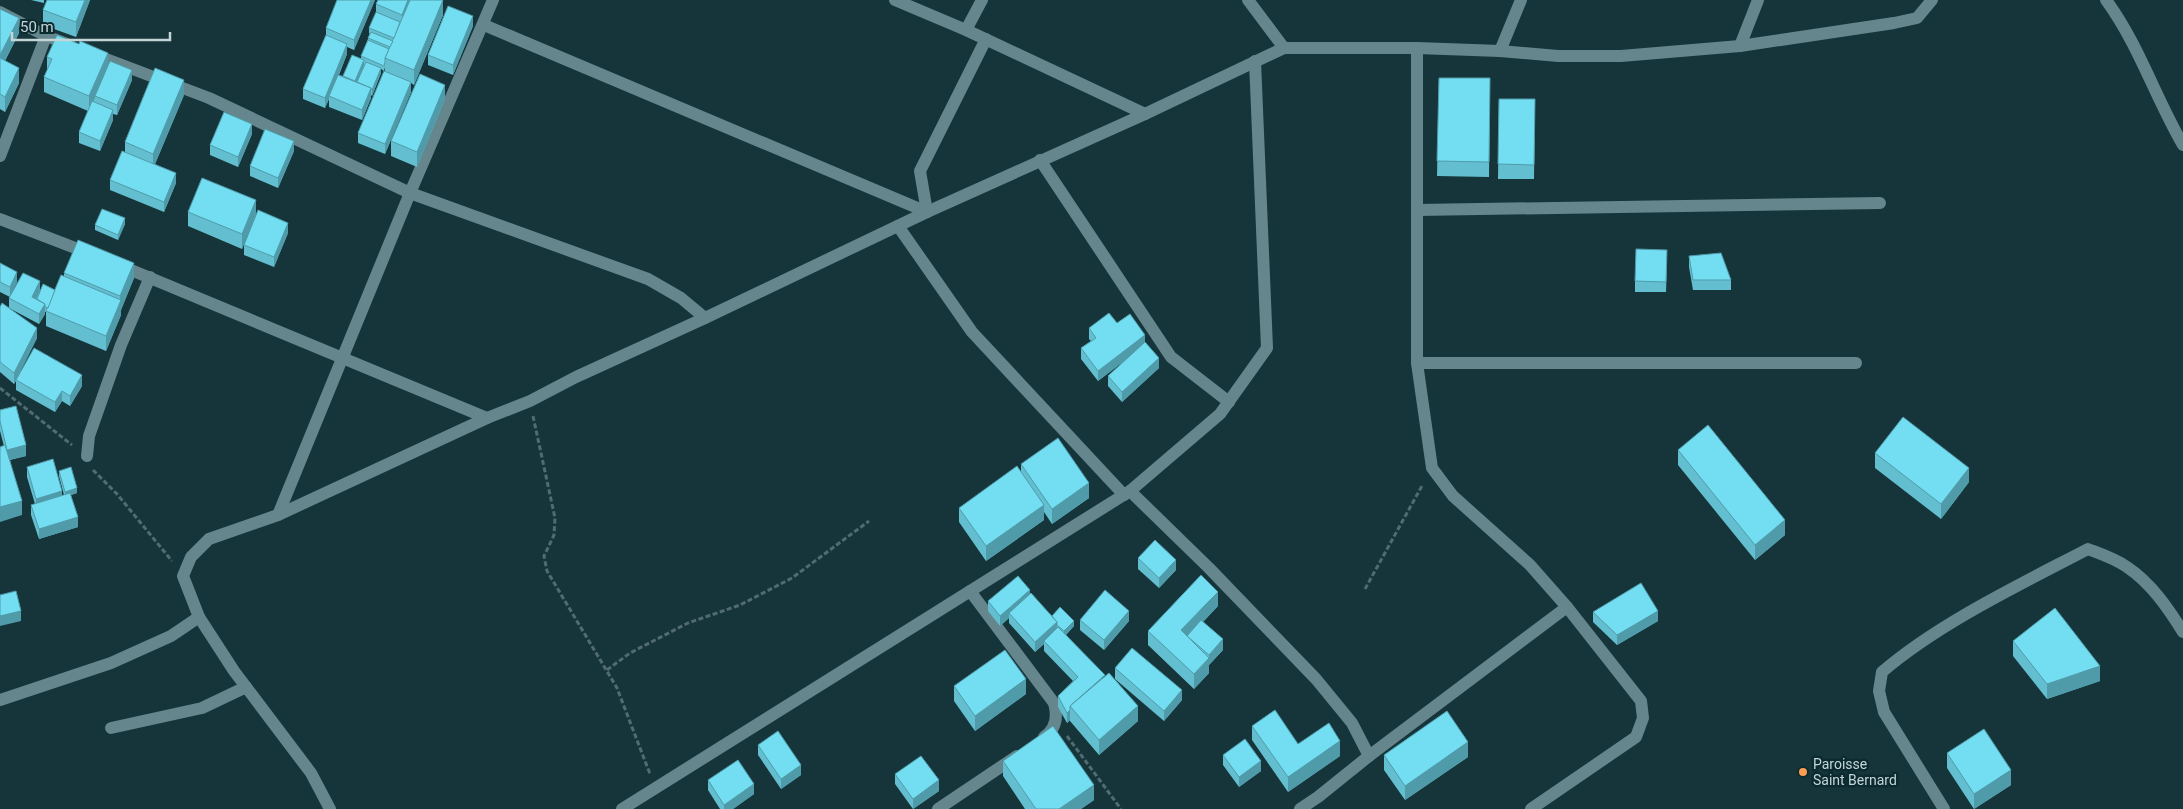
<svg xmlns="http://www.w3.org/2000/svg" width="2183" height="809" viewBox="0 0 2183 809" font-family="Roboto,sans-serif">
<style>
.lines{fill:none;stroke-linecap:round;stroke-linejoin:round}
.path{stroke:#516b70;stroke-width:3;stroke-dasharray:5 2.5;stroke-linecap:butt}
.minor{stroke:#65868c;stroke-width:12}
.wall{fill:#63bfcf}
.shaded-wall{fill:#509ba9}
.building{fill:#73def1;stroke:#509ba9}
.poi-dot{fill:#fc9e52;stroke:#0b2b30;stroke-width:2}
.labels{text-anchor:middle;stroke-width:5;stroke-linejoin:round;paint-order:stroke}
.poi-label{font-size:14px;fill:#c4d5d8;stroke:#0b2b30;text-anchor:start}
</style>
<rect width="100%" height="100%" fill="#16353b"/>
<g class="lines">
<g class="path">
<path d="M0 388 72 445"/>
<path d="M533 416 555 518 554 535 544 556 547 571 617 688 650 774"/>
<path d="M93 470 117 494 172 561"/>
<path d="M1365 589 1423 484"/>
<path d="M607 670 630 653 688 623 740 605 792 578 869 521"/>
<path d="M1067 736 1121 809"/>
</g>
<g class="minor">
<path d="M895 0 966 30 1145 114"/>
<path d="M1248 0 1284 48"/>
<path d="M2106 0C2139 45 2155 97 2183 145"/>
<path d="M0 12 46 36 70 45"/>
<path d="M484 25 927 212"/>
<path d="M966 30 982 0"/>
<path d="M1740 46 1758 0"/>
<path d="M1417 48V363L1432 468 1453 496 1530 565 1567 607 1641 701 1643 718 1636 737 1531 809"/>
<path d="M1500 51 1521 0"/>
<path d="M93 54 209 98 410 193 648 279 681 298 705 318"/>
<path d="M0 156 46 36"/>
<path d="M1040 160 1171 357 1229 402"/>
<path d="M1417 210 1880 203"/>
<path d="M927 212 920 171 986 39"/>
<path d="M0 219 91 254"/>
<path d="M898 226 972 332 1124 495"/>
<path d="M119 265 487 418"/>
<path d="M1417 363H1856"/>
<path d="M87 456 89 436 121 345 150 277"/>
<path d="M1130 491 1220 414 1267 348 1255 61"/>
<path d="M278 515 410 193 493 0"/>
<path d="M970 591 1054 703C1058 717 1056 729 1044 737"/>
<path d="M0 700 111 663 171 636 199 617"/>
<path d="M111 728 202 708 246 687"/>
<path d="M1369 756 1567 607"/>
<path d="M330 809 311 773 234 671 199 617 183 576 191 557 209 539 278 515 487 418 530 401 576 377 705 318 927 212 1145 114 1284 48H1417L1500 51 1558 56H1621L1740 46 1894 23 1917 18 1932 0"/>
<path d="M622 809 1130 491 1209 568 1316 679 1352 723 1369 756 1318 797 1300 809"/>
<path d="M938 809 1017 756"/>
<path d="M1944 809 1884 712 1879 691 1882 672C1939 623 2021 584 2088 549 2101 554 2116 559 2127 567 2151 583 2168 608 2183 632"/>
</g>
</g>
<g class="wall">
<path d="M31 0H44V3Z"/>
<path d="M90 0 76 37 43 25V10Z"/>
<path d="M375 0 354 50 347 47V54L339 75 343 76 361 59V56L370 34 369 33V28L376 13V4L443 15 414 85 411 83V92L385 154 358 143V133L385 71V67L384 71 381 69V73L372 96 371 95V98L362 120 329 107V99L325 108 303 99V89L326 36V28Z"/>
<path d="M0 9 19 33 5 61 19 83 5 112 0 109Z"/>
<path d="M473 26 453 75 428 65V55Z"/>
<path d="M47 57 108 65 132 80 117 115 113 114V120L100 151 79 143V132L88 111 44 92V77L47 71Z"/>
<path d="M1439 78H1490L1489 177 1437 176Z"/>
<path d="M184 95 155 164 176 183 164 212 110 190V180L125 152V142Z"/>
<path d="M445 99 417 167 391 156V141Z"/>
<path d="M1499 99H1535L1534 179H1498Z"/>
<path d="M252 134 238 167 210 155V145Z"/>
<path d="M294 151 278 188 250 176V166Z"/>
<path d="M188 212 256 215 242 249 188 226Z"/>
<path d="M125 224 118 240 95 230V225Z"/>
<path d="M288 233 274 267 244 255V245Z"/>
<path d="M1689 256 1731 280V290H1693L1689 267Z"/>
<path d="M1667 260 1666 292H1635V281Z"/>
<path d="M0 263 17 282 10 297 0 292Z"/>
<path d="M64 273 134 278 121 310V315L106 351 46 326V312H45V314L39 324 9 308V298L40 291 55 290 64 277Z"/>
<path d="M0 307 37 338 21 370 82 386 70 406 62 401 55 412 16 390V381L14 384 0 372Z"/>
<path d="M1117 323 1145 343 1159 368 1122 402 1108 386V376L1124 361 1098 381 1081 359V348L1091 341 1089 339V328Z"/>
<path d="M0 410 26 456 10 460 22 515 0 431Z"/>
<path d="M1678 450 1785 535 1755 560 1678 465Z"/>
<path d="M1875 453 1969 482 1941 519 1875 468Z"/>
<path d="M1021 464 1089 498 1052 524 1044 512V520L986 561 959 522V508L1021 472Z"/>
<path d="M27 467 62 495H64L59 476V471L77 493 71 495 78 527 39 539 31 515V505L35 504 27 477Z"/>
<path d="M1138 558 1176 570 1159 588 1138 569Z"/>
<path d="M1030 594 1052 616 1074 626 1066 635 1138 721 1099 755 1070 721V720L1067 723 1058 707V696L1073 681 1044 651V644L1035 652 1009 623V618L1000 626 988 611V601Z"/>
<path d="M1218 606 1203 622 1223 650 1209 665V673L1194 689 1148 645V631Z"/>
<path d="M1593 612 1658 621 1617 645 1593 622Z"/>
<path d="M1080 620 1129 621 1104 650 1080 630Z"/>
<path d="M2013 641 2100 681 2047 699 2013 656Z"/>
<path d="M1115 668 1182 700 1164 721 1115 679Z"/>
<path d="M954 686 1026 694 975 731 954 701Z"/>
<path d="M1252 726 1298 744 1340 756 1288 792 1252 740Z"/>
<path d="M758 745 801 775 781 789 758 755Z"/>
<path d="M1947 753 2011 785 1974 809 1947 768Z"/>
<path d="M1223 755 1261 771 1239 787 1223 765Z"/>
<path d="M1384 755 1468 757 1405 800 1384 770Z"/>
<path d="M1003 761 1094 800 1081 809H1025L1003 776Z"/>
<path d="M895 774 939 791 913 809 895 784Z"/>
<path d="M708 780 754 794 733 809H720L708 790Z"/>
</g>
<g class="shaded-wall">
<path d="M85 0H90L76 37V22Z"/>
<path d="M371 0H375L354 50V40Z"/>
<path d="M408 0H412L402 25V15Z"/>
<path d="M443 0V15L414 85V70Z"/>
<path d="M473 16V26L453 75V65Z"/>
<path d="M19 18V33L0 70V55Z"/>
<path d="M347 44V54L330 97 329 96V99L325 108V98Z"/>
<path d="M108 53V68L89 111V96Z"/>
<path d="M364 60V65L354 89V83Z"/>
<path d="M19 68V83L5 112V97Z"/>
<path d="M381 68V73L372 96V90Z"/>
<path d="M132 70V80L117 115V105Z"/>
<path d="M184 80V95L153 169V154Z"/>
<path d="M411 82V92L385 154V144Z"/>
<path d="M445 85V99L417 167V152Z"/>
<path d="M371 88V98L362 120V110Z"/>
<path d="M113 110V120L100 151V141Z"/>
<path d="M252 124V134L238 167V157Z"/>
<path d="M294 141V151L278 188V178Z"/>
<path d="M176 173V183L164 212V202Z"/>
<path d="M256 200V215L242 249V234Z"/>
<path d="M125 218V224L118 240V235Z"/>
<path d="M288 223V233L274 267V257Z"/>
<path d="M134 263V278L121 310V315L106 351V336L120 301V296Z"/>
<path d="M17 272V282L10 297V287Z"/>
<path d="M40 281V291L32 307V297Z"/>
<path d="M45 304V314L39 324V314Z"/>
<path d="M37 328V338L14 384V373Z"/>
<path d="M1145 335V345L1098 381V371Z"/>
<path d="M1159 358V368L1122 402V392Z"/>
<path d="M82 375V386L70 406V396Z"/>
<path d="M62 391V401L55 412V402Z"/>
<path d="M26 445V456L7 460V450Z"/>
<path d="M1969 468V482L1941 519V504Z"/>
<path d="M1089 483V498L1052 524V509Z"/>
<path d="M77 488V493L65 497V492Z"/>
<path d="M62 491V501L36 509V499Z"/>
<path d="M22 501V515L0 522V507Z"/>
<path d="M1044 505V520L986 561V546Z"/>
<path d="M78 517V527L39 539V529Z"/>
<path d="M1785 520V535L1755 560V545Z"/>
<path d="M1176 560V570L1159 588V578Z"/>
<path d="M1030 590V600L1009 613V618L1000 626V616Z"/>
<path d="M1218 592V606L1188 637 1181 630Z"/>
<path d="M21 611V621L0 626V616Z"/>
<path d="M1129 611V621L1104 650V640Z"/>
<path d="M1658 611V621L1617 645V635Z"/>
<path d="M1074 621V626L1064 636V631Z"/>
<path d="M1057 622V632L1044 641V644L1035 652V642Z"/>
<path d="M1223 639V650L1209 665V673L1194 689V674L1209 658V655Z"/>
<path d="M2100 666V681L2047 699V684Z"/>
<path d="M1026 679V694L975 731V716Z"/>
<path d="M1182 690V700L1164 721V711Z"/>
<path d="M1138 706V721L1099 755V740Z"/>
<path d="M1070 710V720L1067 723V713Z"/>
<path d="M1340 741V756L1288 792V777Z"/>
<path d="M1468 742V757L1405 800V786Z"/>
<path d="M1261 761V771L1239 787V777Z"/>
<path d="M801 765V775L781 789V779Z"/>
<path d="M2011 770V785L1974 809V794Z"/>
<path d="M939 780V791L913 809V799Z"/>
<path d="M754 784V794L733 809H724V805Z"/>
<path d="M1094 785V800L1081 809H1059Z"/>
</g>
<g class="building">
<path d="M47 0H85L76 22 43 10Z"/>
<path d="M337 0H371L354 40 326 28Z"/>
<path d="M378 0H408L402 15 376 4Z"/>
<path d="M410 0H443L414 70 385 58Z"/>
<path d="M448 6 473 16 453 65 428 55Z"/>
<path d="M0 9 19 18 0 55Z"/>
<path d="M376 12 400 22 394 38 369 28Z"/>
<path d="M371 32 393 41 390 47 368 38Z"/>
<path d="M57 35 79 44 80 41 108 53 89 96 44 77 52 59 47 57Z"/>
<path d="M326 35 347 44 325 98 303 89Z"/>
<path d="M368 40 389 49 385 58V62L384 66 361 56Z"/>
<path d="M352 55 364 60 355 81 343 76Z"/>
<path d="M0 58 19 68 5 97 0 94Z"/>
<path d="M110 61 132 70 117 105 95 96Z"/>
<path d="M366 62 381 68 372 90 371 88 357 82Z"/>
<path d="M155 68 184 80 153 154 125 142Z"/>
<path d="M384 71 411 82 385 144 358 133Z"/>
<path d="M420 74 445 85 417 152 391 141Z"/>
<path d="M338 75 371 88 362 110 329 96Z"/>
<path d="M1439 78H1490L1489 162 1437 161Z"/>
<path d="M1499 99H1535L1534 165 1498 164Z"/>
<path d="M92 101 113 110 100 141 79 132Z"/>
<path d="M224 112 252 124 238 157 210 145Z"/>
<path d="M265 129 294 141 278 178 250 166Z"/>
<path d="M122 151 176 173 164 202 110 180Z"/>
<path d="M202 178 256 200 242 234 188 212Z"/>
<path d="M102 209 125 218 118 235 95 225Z"/>
<path d="M258 210 288 223 274 257 244 245Z"/>
<path d="M78 240 134 263 120 296 64 273Z"/>
<path d="M1636 249 1667 250 1666 282 1635 281Z"/>
<path d="M1721 253 1731 280H1693L1689 256Z"/>
<path d="M0 263 17 272 10 287 0 282Z"/>
<path d="M23 273 40 281 32 297 45 304 39 314 9 298Z"/>
<path d="M61 275 121 300 106 336 46 311Z"/>
<path d="M43 284 55 290 48 308 45 307V304L37 299Z"/>
<path d="M2 303 37 328 14 373 0 362V307Z"/>
<path d="M1109 313 1117 323 1130 314 1145 335 1098 371 1081 348 1096 338 1089 328Z"/>
<path d="M1145 342 1159 358 1122 392 1108 376Z"/>
<path d="M34 348 82 375 70 396 62 391 55 402 16 380Z"/>
<path d="M16 406 26 445 7 450 0 421V410Z"/>
<path d="M1903 417 1969 468 1941 504 1875 453Z"/>
<path d="M1708 425 1785 520 1755 545 1678 450Z"/>
<path d="M1058 438 1089 483 1052 509 1021 464Z"/>
<path d="M5 445 22 501 0 507V447Z"/>
<path d="M53 459 62 491 36 499 27 467Z"/>
<path d="M1017 466 1044 505 986 546 959 508Z"/>
<path d="M71 467 77 488 65 492 59 471Z"/>
<path d="M70 493 78 517 39 529 31 505Z"/>
<path d="M1155 540 1176 560 1159 578 1138 558Z"/>
<path d="M1201 575 1218 592 1181 630 1209 658 1194 674 1148 631Z"/>
<path d="M1018 576 1030 590 1000 616 988 601Z"/>
<path d="M1641 583 1658 611 1617 635 1593 612Z"/>
<path d="M1105 590 1129 611 1104 640 1080 620Z"/>
<path d="M16 591 21 611 0 616V595Z"/>
<path d="M1031 593 1057 622 1035 642 1009 613Z"/>
<path d="M1060 607 1074 621 1064 631 1057 625V622L1052 616Z"/>
<path d="M2055 608 2100 666 2047 684 2013 641Z"/>
<path d="M1201 620 1223 639 1209 655 1187 636Z"/>
<path d="M1058 627 1105 675 1070 706V710L1067 713 1058 696 1078 677 1044 641Z"/>
<path d="M1132 648 1182 690 1164 711 1115 668Z"/>
<path d="M1005 650 1026 679 975 716 954 686Z"/>
<path d="M1109 673 1138 706 1099 740 1070 706Z"/>
<path d="M1275 710 1298 744 1329 723 1340 741 1288 777 1252 726Z"/>
<path d="M1447 711 1468 742 1405 786 1384 755Z"/>
<path d="M1053 726 1094 785 1059 809H1036L1003 761Z"/>
<path d="M1984 729 2011 770 1974 794 1947 753Z"/>
<path d="M778 731 801 765 781 779 758 745Z"/>
<path d="M1245 739 1261 761 1239 777 1223 755Z"/>
<path d="M921 756 939 780 913 799 895 774Z"/>
<path d="M738 760 754 784 724 805 708 780Z"/>
</g>
<circle class="poi-dot" cx="1803" cy="772" r="5"/>
<g class="labels">
<g class="poi-label">
<text x="1813" y="769">Paroisse<tspan x="1813" dy="16">Saint Bernard</tspan></text>
</g>
</g>
<path d="M12 32v8h158v-8" fill="none" stroke="#c4d5d8" stroke-width="2.5"/>
<text x="20" y="32" font-size="15" fill="#c4d5d8" stroke="#0b2b30" stroke-width="4" paint-order="stroke">50 m</text>
</svg>
